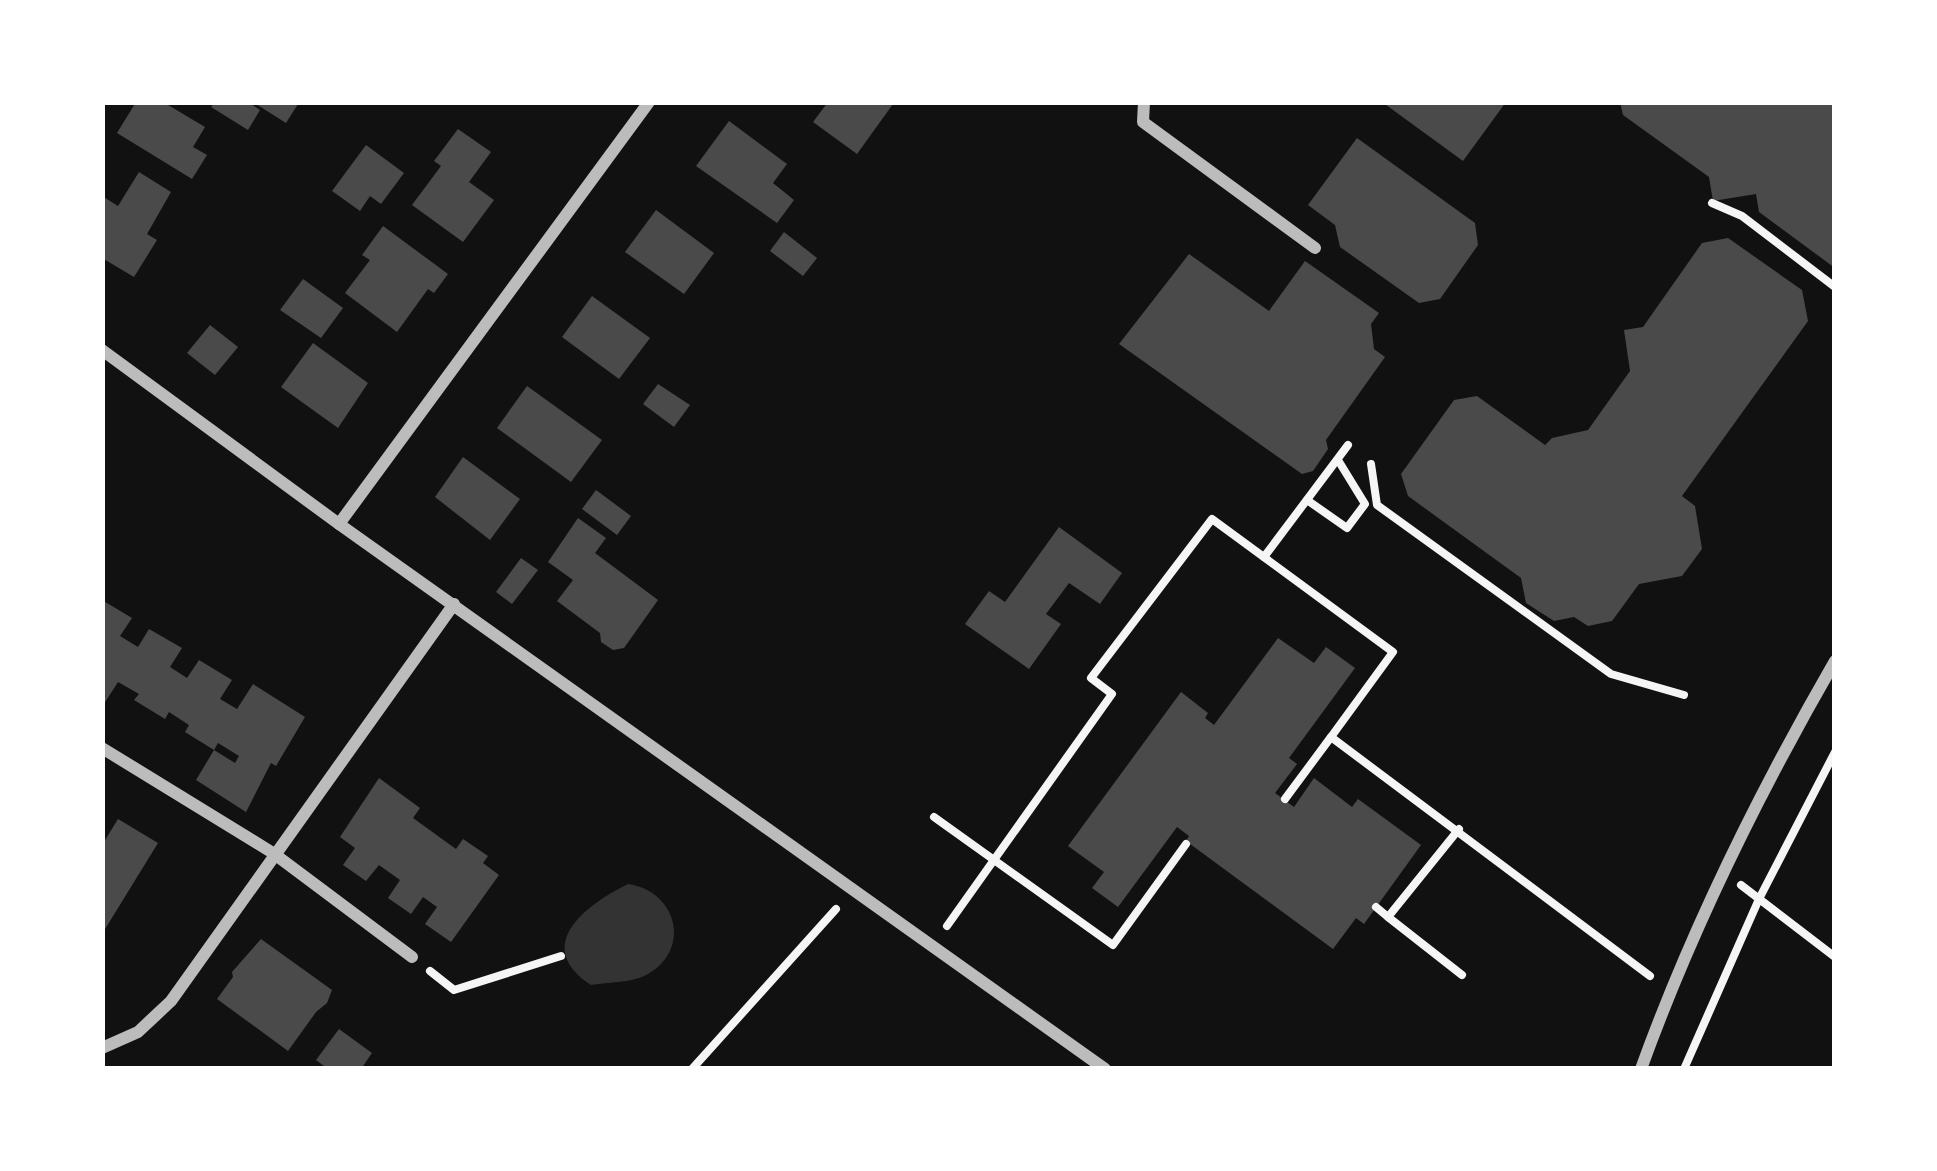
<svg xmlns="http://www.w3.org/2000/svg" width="1937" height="1171" viewBox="0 0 1937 1171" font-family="'Roboto Condensed',sans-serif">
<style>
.water{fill:#333}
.building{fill:#4a4a4a}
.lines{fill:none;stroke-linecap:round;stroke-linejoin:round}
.path{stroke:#f5f5f5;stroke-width:8}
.minor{stroke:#bcbcbc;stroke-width:12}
</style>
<rect width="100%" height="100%" fill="#111"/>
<path class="water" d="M628 884C677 891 692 949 648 974 633 983 608 982 591 985 532 946 585 905 628 884Z"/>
<g class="building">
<path d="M136 102H163L205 127 193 147 207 155 192 179 117 133Z"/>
<path d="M215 102H248L260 110 248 130 211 107Z"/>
<path d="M253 102H294L298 104 286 123Z"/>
<path d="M828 102H891L893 104 857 154 813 122Z"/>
<path d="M1382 102H1506L1463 161Z"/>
<path d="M1620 102H1835V268L1759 212 1756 194 1713 201 1709 177 1623 115Z"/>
<path d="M729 121 787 164 773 183 794 200 777 223 696 166Z"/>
<path d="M458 129 491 152 469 182 494 200 463 242 412 205 441 166 434 161Z"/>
<path d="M1357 138 1475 223 1478 245 1440 299 1419 303 1340 247 1335 225 1308 205Z"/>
<path d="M366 145 404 173 381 204 370 196 360 211 332 191Z"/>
<path d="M139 172 171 192 147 234 157 240 134 277 102 258V196L118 206Z"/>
<path d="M656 210 714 253 684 294 625 252Z"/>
<path d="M383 226 448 274 434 293 428 289 397 332 345 293 370 260 362 255Z"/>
<path d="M784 232 817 258 803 276 770 251Z"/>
<path d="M1728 238 1802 290 1808 321 1682 496 1695 506 1702 549 1682 576 1639 584 1612 621 1588 626 1574 617 1554 621 1526 603 1521 578 1408 496 1401 474 1454 400 1477 396 1545 445 1552 438 1588 430 1630 371 1624 330 1643 327 1702 243Z"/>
<path d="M1189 254 1269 311 1305 261 1379 313 1371 324 1374 349 1385 357 1326 440 1328 449 1313 471 1302 474 1119 344Z"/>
<path d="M303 279 343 308 321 338 280 310Z"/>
<path d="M592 296 650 338 619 379 562 337Z"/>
<path d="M210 325 238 347 215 375 187 353Z"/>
<path d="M313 343 368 383 338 428 281 387Z"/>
<path d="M658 384 690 405 674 427 643 404Z"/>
<path d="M527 386 602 440 571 482 497 428Z"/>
<path d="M463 457 520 499 490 540 435 497Z"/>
<path d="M596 490 631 516 617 535 582 509Z"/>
<path d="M578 518 606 538 595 553 658 600 624 648 613 650 601 642 600 633 557 601 573 580 548 562Z"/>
<path d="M1059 527 1122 573 1100 604 1069 583 1046 614 1061 624 1029 669 965 624 989 591 1005 602Z"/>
<path d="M521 558 538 570 512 604 496 592Z"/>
<path d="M102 600 132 618 120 636 138 647 149 629 182 648 170 667 187 678 199 660 232 680 220 699 237 709 253 684 305 717 276 766 271 763 246 812 196 780 214 750 235 763 239 756 218 743 214 750 185 732 189 725 169 712 165 719 134 700 139 694 118 682 102 707Z"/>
<path d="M1278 638 1314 663 1326 647 1355 668 1289 758 1297 764 1275 793 1294 807 1314 778 1352 807 1358 799 1421 845 1364 924 1356 918 1333 949 1186 841 1189 836 1177 827 1118 907 1092 888 1104 872 1068 846 1181 692 1208 713 1205 718 1214 725Z"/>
<path d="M379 778 420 808 413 818 456 849 463 839 488 856 483 863 499 875 451 942 425 924 437 907 423 897 411 914 388 898 400 880 379 865 366 881 343 865 355 848 340 837Z"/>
<path d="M118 819 158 843 102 934V845Z"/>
<path d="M261 939 332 990 327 1003 316 1012 288 1051 217 999 233 977 232 972Z"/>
<path d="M339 1029 372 1053 361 1069H328L316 1060Z"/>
</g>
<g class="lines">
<g class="path">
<path d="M1712 203 1742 216 1835 287"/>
<path d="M1371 464 1377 505 1611 674 1684 695"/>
<path d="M1307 500 1347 528 1365 504 1338 460"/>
<path d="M1264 557 1348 445"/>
<path d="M1285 799 1331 737"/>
<path d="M934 817 1113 945 1186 844"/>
<path d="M1459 829 1388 917 1462 975"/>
<path d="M1741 885 1835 957"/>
<path d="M1376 907 1388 917"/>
<path d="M947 926 1112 694 1091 678 1212 519 1393 652 1331 737 1650 976"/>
<path d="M430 971 454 990 561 956"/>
<path d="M692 1069 836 909"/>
<path d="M1684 1069 1759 899 1835 752"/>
</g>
<g class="minor">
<path d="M1144 102 1143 122 1315 248"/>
<path d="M102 350 339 524 1105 1069"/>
<path d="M339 524 649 102"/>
<path d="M102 748 273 853 412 957"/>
<path d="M102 1048 138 1032 171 1001 454 604"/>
<path d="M1641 1069C1692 928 1760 791 1835 661"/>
</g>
</g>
<rect width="1937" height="1171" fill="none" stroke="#ffffff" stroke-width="210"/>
</svg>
